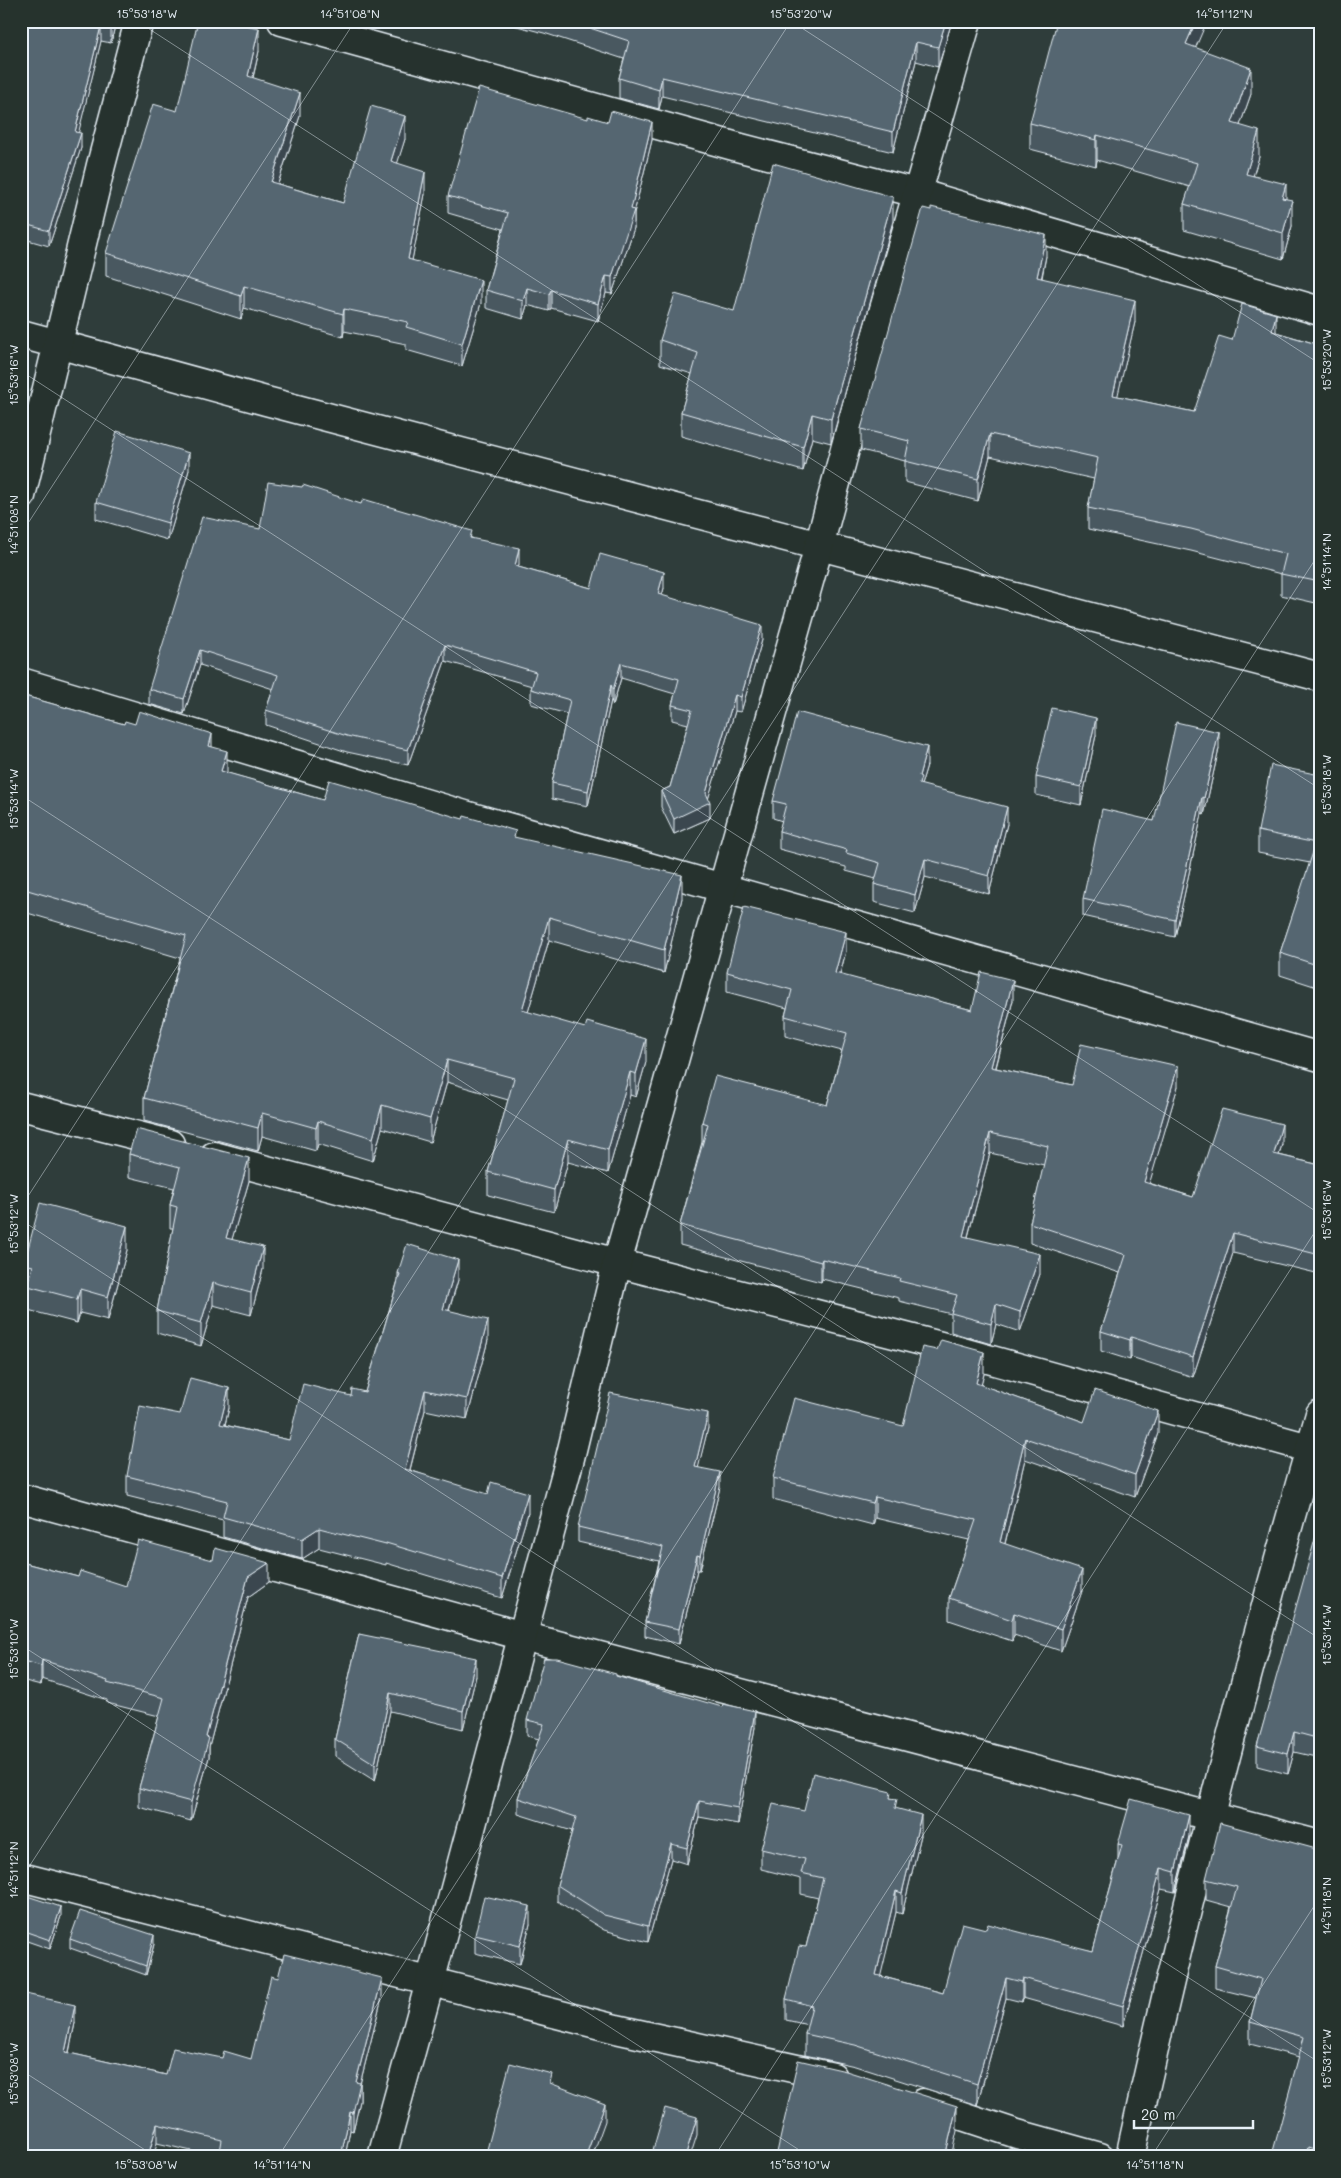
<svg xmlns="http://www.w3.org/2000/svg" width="1341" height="2178" viewBox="0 0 1341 2178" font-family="Mali,sans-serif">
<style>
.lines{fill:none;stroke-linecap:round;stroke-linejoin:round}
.minor-casing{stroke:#e8f1f8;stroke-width:31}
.minor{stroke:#26332d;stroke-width:28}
.wall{fill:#485861;stroke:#e8f1f8}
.shaded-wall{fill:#3b474f;stroke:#e8f1f8}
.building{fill:#546671;stroke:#e8f1f8}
.ticks{fill:none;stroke:#e8f1f8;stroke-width:1;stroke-opacity:0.45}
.neatline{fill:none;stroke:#e8f1f8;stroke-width:2}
.ticks-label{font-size:12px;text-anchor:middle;fill:#e8f1f8}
</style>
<rect width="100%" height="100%" fill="#2f3d3b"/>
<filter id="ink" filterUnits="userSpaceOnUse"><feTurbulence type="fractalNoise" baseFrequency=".02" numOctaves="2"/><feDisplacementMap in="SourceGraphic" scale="10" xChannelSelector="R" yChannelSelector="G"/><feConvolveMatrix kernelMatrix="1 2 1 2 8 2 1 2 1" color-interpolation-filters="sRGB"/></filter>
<g filter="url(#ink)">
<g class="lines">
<defs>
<g id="minor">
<path d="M282 21 741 148 917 193 1320 311"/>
<path d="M21 334 266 401 1320 677"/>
<path d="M21 496 101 165 139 21"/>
<path d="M21 682 465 815 1320 1057"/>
<path d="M21 1106 170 1144"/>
<path d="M214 1156 617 1263 941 1346 1320 1451"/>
<path d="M21 1498 523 1636 1320 1845"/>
<path d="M21 1877 616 2029 833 2077"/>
<path d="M923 2103 1017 2134 1100 2157"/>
<path d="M382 2157 430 1982 570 1458 617 1263 819 546 865 375 967 21"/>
<path d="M1130 2157C1184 1907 1249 1660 1320 1414"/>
</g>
</defs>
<use href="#minor" class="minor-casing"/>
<use href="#minor" class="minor"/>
</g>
<g class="wall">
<path d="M21 21H116L111 43 101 41 78 133 81 148 49 246 21 238V187L23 182H21Z"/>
<path d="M505 21H952L938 67 916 61 893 152 662 96 659 109 619 98V78L624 59 544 33 505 23Z"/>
<path d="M1196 48 1251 94 1240 125 1259 157 1253 175 1286 199 1292 226 1283 259 1184 230V204L1190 187 1097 160 1096 166 1030 149V123Z"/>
<path d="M259 51 253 78 300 116 278 184 343 203 405 139 397 163 425 194 412 260 481 303 462 366 406 350V344L344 331 343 337 244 308 241 319 106 276V253L177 111Z"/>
<path d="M652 140 634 213V228L612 294 606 293 598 321 551 308 549 311 527 305 523 319 486 308V290L503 229 448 213V196Z"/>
<path d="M931 210 1046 256 1042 278 1135 322 1117 396 1194 412 1232 340 1276 332 1320 345V604L1281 595V574L1191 551 1088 529V508L1094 479 990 456 978 501 905 482V461L861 450V429Z"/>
<path d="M893 221 831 443 812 438 803 471 681 436V412L692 374 660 364V340L734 311Z"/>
<path d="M189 470 168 540 96 519V502Z"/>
<path d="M361 504 472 538 519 564 518 567 591 588H664L662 596 762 640 741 712 735 711 708 799 710 818 674 834 661 807V791L670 787 688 724 672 720V705L675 694 621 678 613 705 611 700 588 806 552 799V783L567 714 531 704V689L532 686 445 661 408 765 347 752 266 725V710L273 689 200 665 184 714 149 704V689L260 529Z"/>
<path d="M21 695 124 724 212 747 227 773 323 800 516 838 682 898 664 973 549 940 528 1012 646 1062 636 1097 630 1095 608 1173 568 1162 554 1212 488 1195V1172L508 1100 447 1082 430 1142 382 1128 373 1161 318 1144 316 1151 262 1136 258 1151 144 1121V1098L180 958 24 912Z"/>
<path d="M1096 735 1081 805 1036 795V777Z"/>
<path d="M1219 748 1204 815 1202 814 1175 937 1083 916V899Z"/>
<path d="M927 765 921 785 1007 824 989 894 925 877 915 913 874 902V884L876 879 846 871V867L779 849V831L782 821 773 818V801Z"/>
<path d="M1320 775V988L1280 975V953L1310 863 1258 853V831Z"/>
<path d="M846 951 840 975 972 1010 1013 1000 996 1068 1072 1085 1178 1086 1149 1183 1193 1197 1282 1144 1279 1155 1320 1165V1274L1233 1253 1193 1377 1131 1357 1130 1360 1101 1351V1331L1120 1273 1030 1243V1223L1044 1165 990 1153 968 1237 1040 1274 1020 1332 996 1324 991 1344 951 1332V1314L899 1301V1298L822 1279 821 1282 680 1245V1225L702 1142V1122L827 1105 842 1051 785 1036V1016L787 1008 727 992V972Z"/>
<path d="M129 1154 249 1181 232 1239 263 1269 251 1315 213 1305 201 1346 157 1333V1311L173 1228H170V1205L174 1188 129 1177Z"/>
<path d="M127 1250 108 1320 80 1313 77 1323 28 1310V1288L24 1287V1264Z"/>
<path d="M398 1273 458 1280 449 1311 488 1340 467 1419 425 1410 410 1470 528 1513 502 1598 386 1563V1565L319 1548 302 1559 223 1537V1520L127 1496V1476L180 1414 229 1408 225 1425 289 1440 351 1396 365 1392 398 1280Z"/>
<path d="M984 1374 981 1385 1084 1422 1158 1433 1135 1497 1025 1459 1005 1544 1082 1591 1061 1651 1014 1635 1012 1641 949 1620V1598L969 1540 875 1518 873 1525 773 1499V1478L903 1426Z"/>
<path d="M708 1428 698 1467 720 1487 700 1570H697L679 1644 645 1636V1622L659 1561 578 1542V1527Z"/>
<path d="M1320 1532V1758L1294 1752 1288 1774 1257 1766V1746Z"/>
<path d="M21 1562 78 1577 126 1586 269 1582 248 1597 209 1747V1757L191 1821 139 1807V1788L159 1716 107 1703V1700L42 1679 41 1685 21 1680Z"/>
<path d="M359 1634 476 1676 463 1729 390 1711 375 1781 335 1756V1739Z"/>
<path d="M616 1676 755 1727 738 1824 699 1817 687 1864 671 1859 648 1942 604 1930 557 1901V1885L572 1831 518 1814V1798L539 1739 527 1736V1720Z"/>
<path d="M891 1798 897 1809 921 1835 902 1914 896 1912 880 1976 943 1993 986 1929 1093 1951 1118 1859V1844L1189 1836 1175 1892 1161 1889 1123 2026 1023 1998 1022 2002 1006 1998 977 2105 855 2066 805 2055V2034L808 2025 786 2020V1999L806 1947 818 1898 801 1894V1879L761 1869V1849L804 1811Z"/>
<path d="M1320 1850V2157H1272L1299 2057 1250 2044V2022L1256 1998 1215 1988V1966L1231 1907 1206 1900V1879Z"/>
<path d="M21 1894 61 1916 50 1949 21 1939Z"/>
<path d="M530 1924 520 1964 475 1953V1935Z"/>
<path d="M70 1939 154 1944 146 1975 70 1948Z"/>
<path d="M382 1997 360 2084V2101L353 2131 350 2130 345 2157H217L157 2143 21 2157 75 2023 69 2053 166 2075 222 2058 251 2059Z"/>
</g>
<g class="shaded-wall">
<path d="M113 21H116L111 43V28Z"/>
<path d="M946 21H952L938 67V47Z"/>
<path d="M1196 21H1207L1186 70V44Z"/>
<path d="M101 26V41L75 147V132Z"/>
<path d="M259 28V51L248 98V76Z"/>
<path d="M916 42V61L893 152V132Z"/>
<path d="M1251 68V94L1232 148V123Z"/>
<path d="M662 77V96L659 109V90Z"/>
<path d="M300 93V116L271 205V182Z"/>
<path d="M405 116V139L391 184V161Z"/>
<path d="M652 122V140L634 213V228L612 294V277L631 209Z"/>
<path d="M1259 131V157L1246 199V174Z"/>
<path d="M81 133V148L49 246V231Z"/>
<path d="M1097 135V160L1096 166V140Z"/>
<path d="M425 172V194L408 281V259Z"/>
<path d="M1286 184V209L1282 198Z"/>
<path d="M893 197V221L831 443V419Z"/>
<path d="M1292 200V226L1283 259V233Z"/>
<path d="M1046 235V256L1037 299V277Z"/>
<path d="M606 276V293L598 321V304Z"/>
<path d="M481 280V303L462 366V344Z"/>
<path d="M244 286V308L241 319V296Z"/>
<path d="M527 288V305L523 319V301Z"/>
<path d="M551 290V308L549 311V294Z"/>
<path d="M1135 300V322L1113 416V395Z"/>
<path d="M344 309V331L343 337V314Z"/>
<path d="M1276 314V336L1272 331Z"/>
<path d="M812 414V438L803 471V447Z"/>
<path d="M990 434V456L978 501V479Z"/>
<path d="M189 453V470L168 540V523Z"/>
<path d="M519 548V564L515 581V566Z"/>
<path d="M664 572V588L658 610V594Z"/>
<path d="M762 625V640L741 712V697Z"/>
<path d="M445 645V661L408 765V750Z"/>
<path d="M200 650V665L184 714V699Z"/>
<path d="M621 663V678L613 705V690Z"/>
<path d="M611 685V700L588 806V791Z"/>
<path d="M735 695V711L707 803 710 802V818L674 834V819L706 793Z"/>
<path d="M1096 718V735L1081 805V787Z"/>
<path d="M1219 732V748L1204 815V798Z"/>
<path d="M212 734V757L209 746Z"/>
<path d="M927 747V765L921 785 919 801V776Z"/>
<path d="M227 751V774L221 771Z"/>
<path d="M1202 797V814L1175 937V920Z"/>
<path d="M1007 807V824L989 894V876Z"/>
<path d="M925 859V877L915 913V895Z"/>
<path d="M682 875V898L664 973V950Z"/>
<path d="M24 889V912L21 920V897Z"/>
<path d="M549 917V940L522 1033V1010Z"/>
<path d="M846 932V951L835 993V973Z"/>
<path d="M1013 980V1000L991 1086V1067Z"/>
<path d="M646 1039V1062L636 1097V1074Z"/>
<path d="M447 1060V1082L430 1142V1119Z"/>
<path d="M1178 1066V1086L1144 1202V1182Z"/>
<path d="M630 1072V1095L608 1173V1150Z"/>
<path d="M382 1105V1128L373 1161V1138Z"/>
<path d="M262 1113V1136L258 1151V1128Z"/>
<path d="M318 1121V1144L316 1151V1128Z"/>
<path d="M1282 1124V1144L1274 1174V1154Z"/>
<path d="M990 1133V1153L963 1255V1236Z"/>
<path d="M568 1139V1162L554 1212V1190Z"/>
<path d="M249 1158V1181L226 1260V1238Z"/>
<path d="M127 1226V1250L108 1320V1297Z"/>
<path d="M1233 1233V1253L1193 1377V1357Z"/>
<path d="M263 1247V1269L251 1315V1293Z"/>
<path d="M1040 1254V1274L1020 1332V1312Z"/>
<path d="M822 1259V1279L821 1282V1262Z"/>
<path d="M458 1260V1280L443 1329V1309Z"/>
<path d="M213 1283V1305L201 1346V1323Z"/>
<path d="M80 1289V1313L77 1323V1299Z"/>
<path d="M996 1304V1324L991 1344V1324Z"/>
<path d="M488 1320V1340L467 1419V1399Z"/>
<path d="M1131 1337V1357L1130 1360V1340Z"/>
<path d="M984 1352V1374L976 1405V1383Z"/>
<path d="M229 1388V1408L220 1444V1424Z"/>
<path d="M425 1390V1410L405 1489V1469Z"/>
<path d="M1158 1411V1433L1135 1497V1475Z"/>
<path d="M708 1413V1428L695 1481V1467Z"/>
<path d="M1025 1438V1459L1000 1564V1542Z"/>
<path d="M720 1472V1487L700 1570V1556Z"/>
<path d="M528 1493V1513L502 1598V1578Z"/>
<path d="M875 1497V1518L873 1525V1503Z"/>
<path d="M319 1528V1548L302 1559V1539Z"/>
<path d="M697 1555V1570L679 1644V1629Z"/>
<path d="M269 1563V1582L248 1597 209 1747V1757L191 1821V1802L206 1737 248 1577Z"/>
<path d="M1082 1570V1591L1061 1651V1629Z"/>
<path d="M1014 1613V1635L1012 1641V1620Z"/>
<path d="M476 1658V1676L463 1729V1711Z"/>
<path d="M42 1660V1679L41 1685V1666Z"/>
<path d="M390 1693V1711L375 1781V1764Z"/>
<path d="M755 1711V1727L738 1824V1808Z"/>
<path d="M1294 1732V1752L1288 1774V1754Z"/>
<path d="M699 1801V1817L687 1864V1848Z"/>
<path d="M921 1815V1835L902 1914V1893Z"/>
<path d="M1189 1815V1836L1175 1892V1872Z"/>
<path d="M671 1844V1859L648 1942V1926Z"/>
<path d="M1161 1868V1889L1123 2026V2006Z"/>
<path d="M896 1891V1912L876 1995V1975Z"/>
<path d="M530 1906V1924L520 1964V1946Z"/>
<path d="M61 1907V1916L50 1949V1940Z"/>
<path d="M154 1935V1944L146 1975V1966Z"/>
<path d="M382 1978V1997L360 2084V2101L353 2131V2113L356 2082Z"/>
<path d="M1006 1978V1998L977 2105V2084Z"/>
<path d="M1023 1978V1998L1022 2002V1982Z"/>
<path d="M75 2005V2023L65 2070V2052Z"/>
<path d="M605 2104V2121L592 2157 586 2155Z"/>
<path d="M957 2106V2131L951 2157H945Z"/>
<path d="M350 2112V2130L345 2157H341Z"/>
<path d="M697 2117V2135L690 2157H685Z"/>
<path d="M157 2124V2143L153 2157H148Z"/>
<path d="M1308 2147V2157H1305Z"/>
</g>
<g class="building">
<path d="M21 21H113L111 28 101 26 75 132 81 133 49 231 21 223V187L27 168 21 167Z"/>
<path d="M198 21H226L259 28 248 76 300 93 271 182 343 203 371 106 405 116 391 161 425 172 408 259 481 280 462 344 406 327 408 322 344 309 343 314 244 286 241 296 106 253 153 104 177 111Z"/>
<path d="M569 21H946L938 47 916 42 893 132 662 77 659 90 619 78 629 41Z"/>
<path d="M1057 21H1196L1186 44 1251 68 1232 123 1259 131 1246 174 1286 184 1282 198 1292 200 1283 233 1184 204 1197 163 1097 135 1096 140 1030 123Z"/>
<path d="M479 88 588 119V116L608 122 611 111 652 122 631 209 634 210 612 277 606 276 598 304 551 290 549 294 527 288 523 301 486 290 508 213 448 196Z"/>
<path d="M773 163 893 197 831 419 812 414 803 447 681 412 698 353 660 340 675 294 734 311Z"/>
<path d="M931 207 1046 235 1037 277 1135 300 1113 395 1194 412 1219 336 1232 340 1242 304 1276 314 1272 331 1320 345V582L1281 574 1286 554 1191 529 1088 508 1098 458 990 434 978 479 905 461 909 441 861 429 923 208 931 210Z"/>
<path d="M117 431 189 453 168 523 96 502Z"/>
<path d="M268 482 302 487 303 485 361 504 363 499 472 531 470 538 519 548 515 566 591 588 600 554 664 572 658 594 762 625 741 697 735 695 706 793 710 802 674 819 661 791 670 787 692 710 672 705 679 679 621 663 613 690 611 685 588 791 552 783 570 700 531 689 536 672 445 645 408 750 347 736 266 710 278 675 200 650 184 699 149 689 202 517 260 529Z"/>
<path d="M21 695 124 724 125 721 135 724 139 711 212 734 209 746 227 751 221 771 323 800 329 780 463 819 464 816 516 831 514 837 682 875 664 950 549 917 522 1010 585 1028 587 1022 646 1039 636 1074 630 1072 608 1150 568 1139 554 1190 488 1172 514 1078 447 1060 430 1119 382 1105 373 1138 318 1121 316 1128 262 1113 258 1128 144 1098 186 936 24 889 21 897Z"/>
<path d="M1052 708 1096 718 1081 787 1036 777Z"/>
<path d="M797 712 927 747 919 776 921 777 919 784 1007 807 989 876 925 859 915 895 874 884 880 863 846 853 847 850 779 831 786 804 773 801Z"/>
<path d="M1176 722 1219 732 1204 798 1202 797 1175 920 1083 899 1102 809 1154 821Z"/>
<path d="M1271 765 1320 775V966L1280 953 1316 843 1258 831Z"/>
<path d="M744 907 846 932 835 973 972 1010 981 972 1013 980 991 1067 1072 1085 1081 1044 1178 1066 1144 1182 1193 1197 1222 1109 1282 1124 1274 1154 1320 1165V1255L1233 1233 1193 1357 1131 1337 1130 1340 1101 1331 1126 1255 1030 1223 1048 1146 990 1133 963 1236 1040 1254 1020 1312 996 1304 991 1324 951 1313 957 1295 899 1281 900 1278 822 1259 821 1262 680 1225 708 1124 702 1122 715 1076 827 1105 847 1033 785 1016 792 990 727 972Z"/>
<path d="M136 1129 249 1158 226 1238 263 1247 251 1293 213 1283 201 1323 157 1311 177 1207 170 1205 180 1167 129 1154Z"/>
<path d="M40 1203 127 1226 108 1297 80 1289 77 1299 28 1286 33 1266 24 1264Z"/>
<path d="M407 1244 458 1260 443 1309 488 1320 467 1399 425 1390 405 1469 488 1494 491 1482 528 1493 502 1578 386 1543V1545L319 1528 302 1539 223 1517 227 1501 127 1476 140 1406 180 1414 190 1378 229 1388 220 1424 289 1440 303 1384 351 1396 352 1389 365 1392 400 1274 398 1273Z"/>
<path d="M941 1340 984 1352 976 1383 1084 1422 1095 1390 1158 1411 1135 1475 1025 1438 1000 1542 1082 1570 1061 1629 1014 1613 1012 1620 949 1598 976 1520 875 1497 873 1503 773 1478 794 1398 903 1426 922 1347 937 1350Z"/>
<path d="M610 1393 708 1413 695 1467 720 1472 700 1556 697 1555 679 1629 645 1622 663 1547 578 1527Z"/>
<path d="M1317 1532H1320V1739L1294 1732 1288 1754 1257 1746Z"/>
<path d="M138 1540 213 1560 215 1548 269 1563 248 1577 206 1737 209 1738 191 1802 139 1788 164 1698 107 1683 108 1681 42 1660 41 1666 21 1660V1562L78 1577 80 1571 126 1586Z"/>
<path d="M359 1634 476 1658 463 1711 390 1693 375 1764 335 1739Z"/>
<path d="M544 1658H557L616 1674V1676L722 1707 723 1704 755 1711 738 1808 699 1801 687 1848 671 1844 648 1926 604 1915 557 1885 576 1817 518 1798 544 1724 527 1720Z"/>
<path d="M813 1773 891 1792 890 1798 897 1799 895 1808 921 1815 902 1893 896 1891 876 1975 943 1993 962 1923 986 1929 988 1924 1093 1951 1122 1845 1118 1844 1131 1799 1189 1815 1175 1872 1161 1868 1123 2006 1023 1978 1022 1982 1006 1978 977 2084 855 2045 805 2034 812 2006 786 1999 799 1946 806 1947 823 1878 801 1873 805 1859 761 1849 773 1804 804 1811Z"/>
<path d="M1220 1823 1320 1850V2151L1308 2147 1305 2157H1280L1272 2155 1304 2037 1250 2022 1261 1979 1215 1966 1237 1887 1206 1879Z"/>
<path d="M21 1894 61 1907 50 1940 21 1930Z"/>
<path d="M484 1896 530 1906 520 1946 475 1935Z"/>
<path d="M80 1911 154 1935 146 1966 70 1939Z"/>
<path d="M284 1954 382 1978 356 2082 360 2083 353 2113 350 2112 341 2157H219L222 2140 157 2124 148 2157H21V1993L75 2005 65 2052 166 2075 173 2048 222 2058 224 2051 251 2059 271 1976 278 1978Z"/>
<path d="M798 2060 846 2071 957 2106 945 2157H776Z"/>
<path d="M510 2063 552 2074 550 2083 605 2104 586 2155 594 2157H485Z"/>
<path d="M665 2108 697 2117 685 2157H651Z"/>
</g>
</g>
<path class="ticks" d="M137 21 1320 789M791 21 1320 364M21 371 1320 1214M21 534 355 21M21 795 1320 1639M21 1207 791 21M21 1220 1320 2063M21 1645 810 2157M21 1879 1228 21M21 2070 156 2157M278 2157 1320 552M714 2157 1320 1224M1151 2157 1320 1897"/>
<rect width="1341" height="2178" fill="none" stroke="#26332d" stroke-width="55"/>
<path d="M1134 2120v8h119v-8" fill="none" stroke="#e8f1f8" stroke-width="2.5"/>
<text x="1141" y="2120" font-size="15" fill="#e8f1f8" stroke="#26332d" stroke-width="4" paint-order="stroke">20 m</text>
<rect x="28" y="28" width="1286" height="2122" class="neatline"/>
<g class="ticks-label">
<text x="147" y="18">15°53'18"W</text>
<text x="350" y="18">14°51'08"N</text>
<text x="801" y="18">15°53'20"W</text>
<text x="1224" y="18">14°51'12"N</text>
<text transform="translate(1327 360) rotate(-90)" y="4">15°53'20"W</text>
<text transform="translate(14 375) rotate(-90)" y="4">15°53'16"W</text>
<text transform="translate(14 525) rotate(-90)" y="4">14°51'08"N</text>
<text transform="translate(1327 562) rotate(-90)" y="4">14°51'14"N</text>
<text transform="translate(1327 785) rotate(-90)" y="4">15°53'18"W</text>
<text transform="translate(14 799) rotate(-90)" y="4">15°53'14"W</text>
<text transform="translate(1327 1210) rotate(-90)" y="4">15°53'16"W</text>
<text transform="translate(14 1224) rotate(-90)" y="4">15°53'12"W</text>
<text transform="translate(1327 1635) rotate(-90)" y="4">15°53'14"W</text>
<text transform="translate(14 1649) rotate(-90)" y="4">15°53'10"W</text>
<text transform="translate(14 1870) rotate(-90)" y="4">14°51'12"N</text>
<text transform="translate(1327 1906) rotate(-90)" y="4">14°51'18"N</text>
<text transform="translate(1327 2059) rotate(-90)" y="4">15°53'12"W</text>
<text transform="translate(14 2074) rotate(-90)" y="4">15°53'08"W</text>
<text x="146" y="2169">15°53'08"W</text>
<text x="282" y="2169">14°51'14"N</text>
<text x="800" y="2169">15°53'10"W</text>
<text x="1155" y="2169">14°51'18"N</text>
</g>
</svg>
